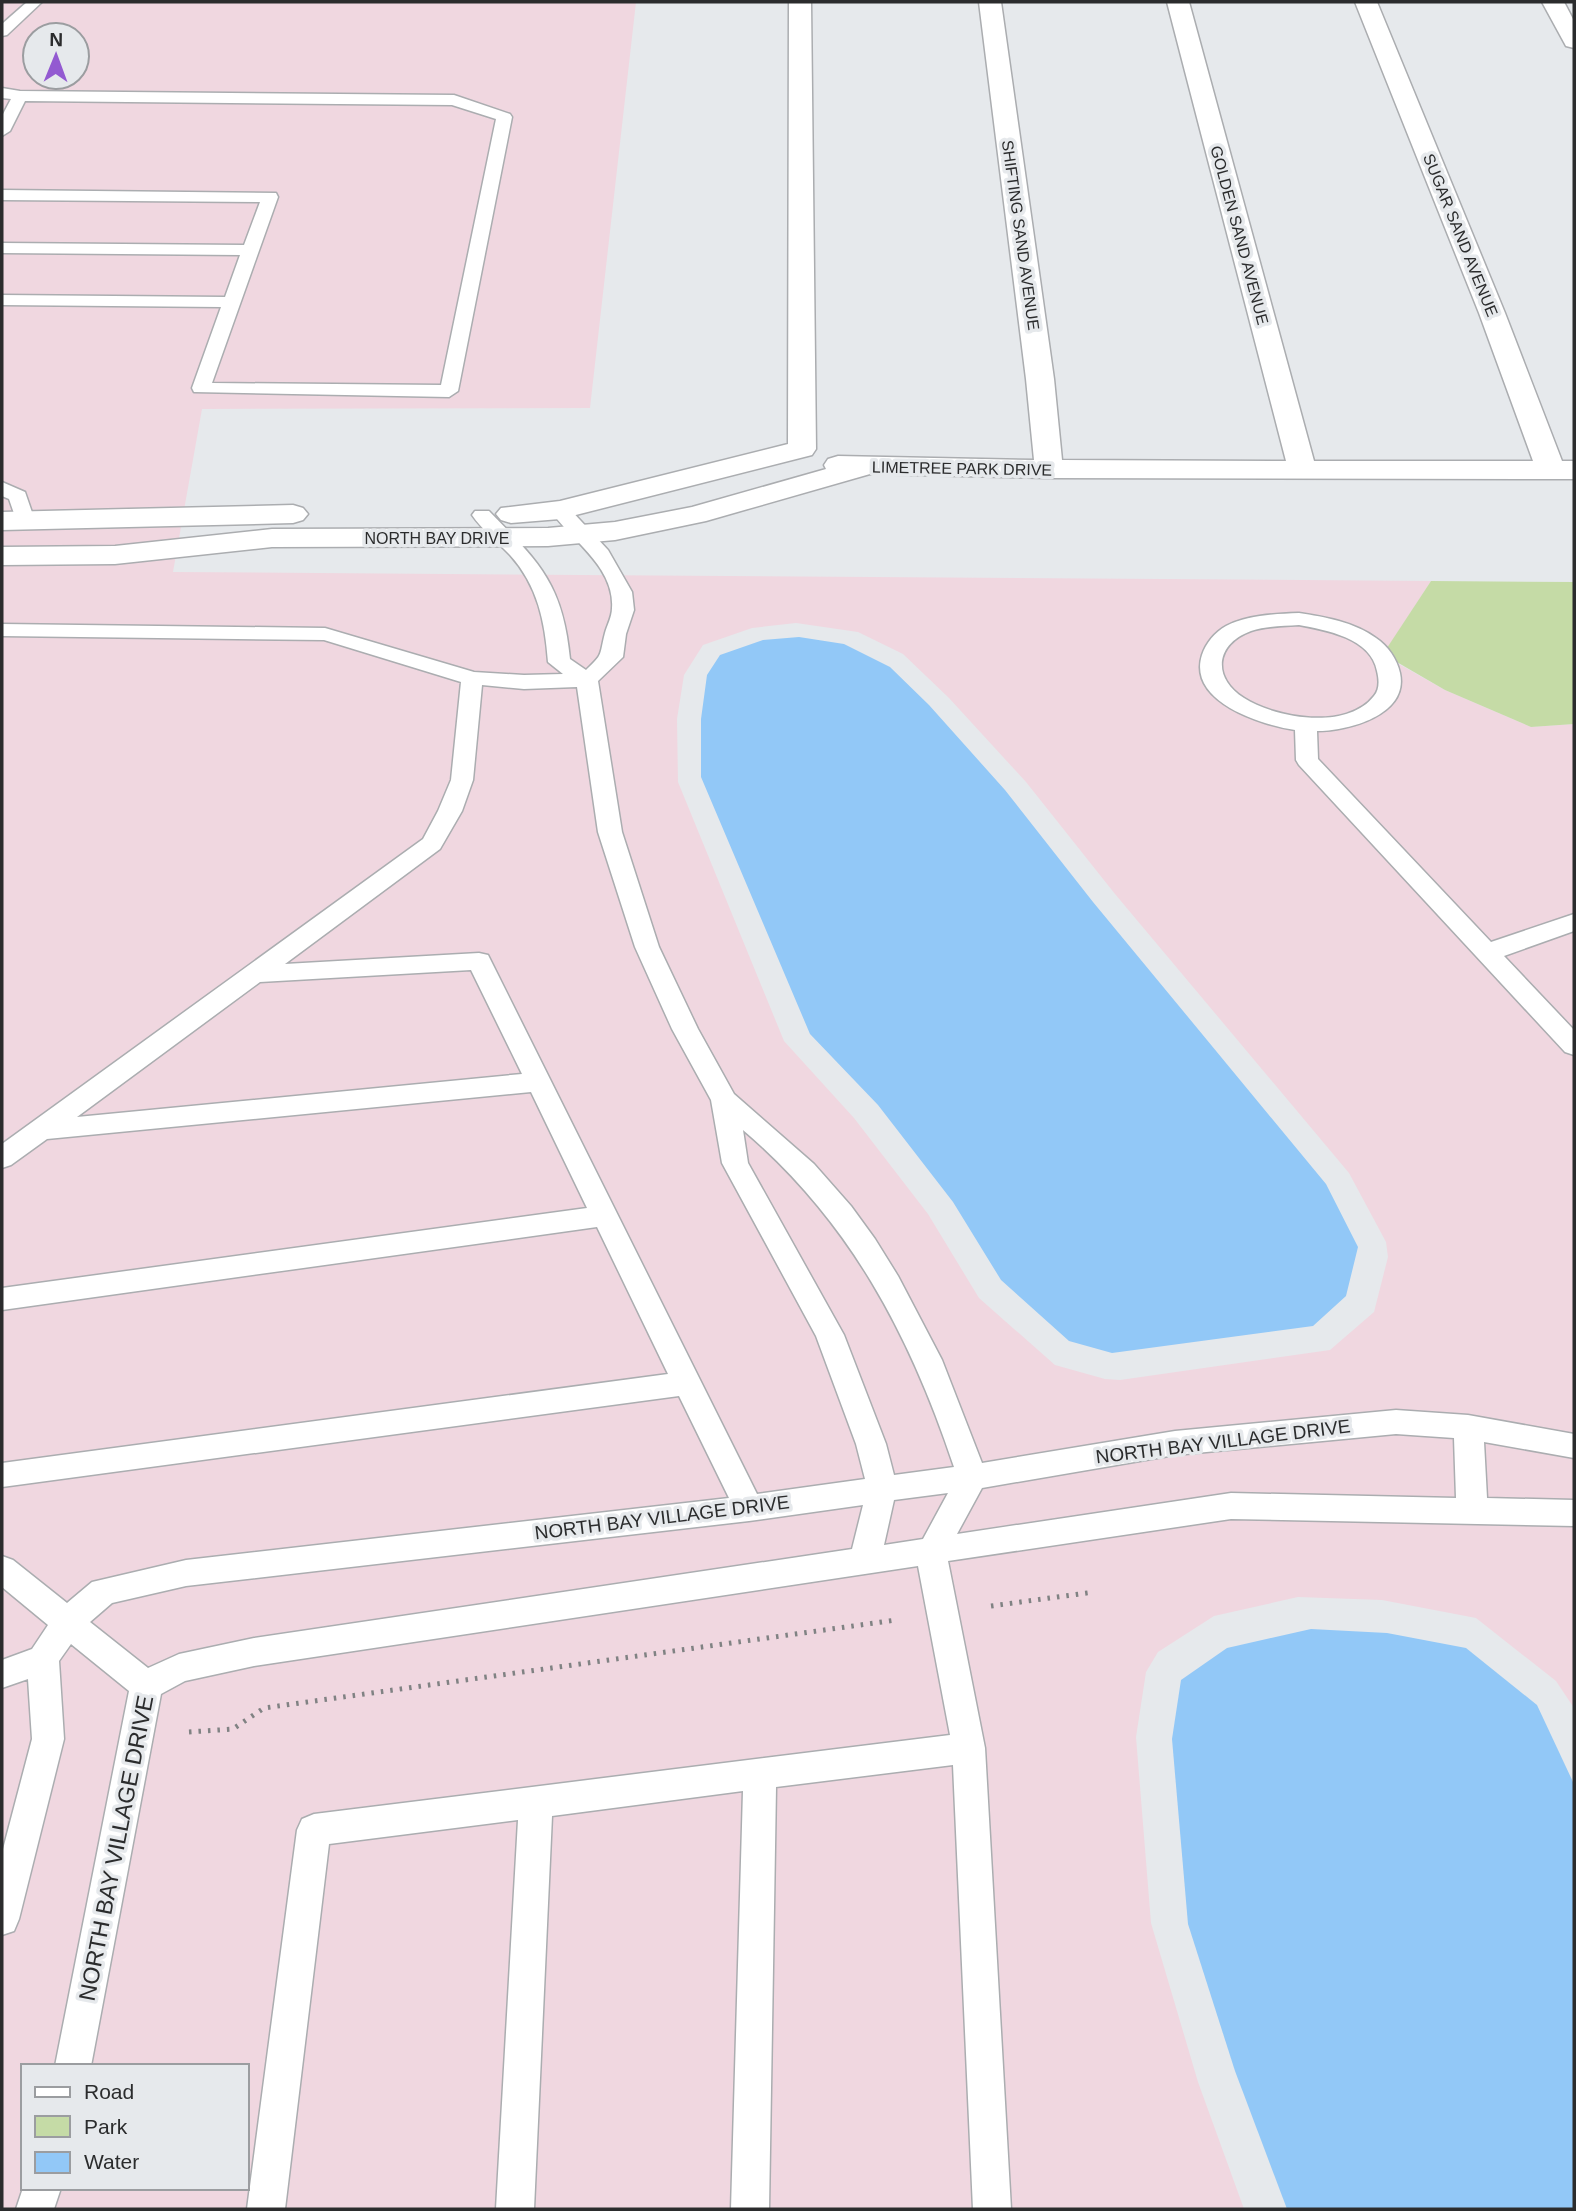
<svg xmlns="http://www.w3.org/2000/svg" width="1576" height="2211" viewBox="0 0 1576 2211" font-family="Helvetica,sans-serif">
<style>
.commercial{fill:#f0d7e0;fill-rule:evenodd}
.green{fill:#c5dba6}
.water{fill:#92c8f7}
.lines{fill:none;stroke-linecap:round;stroke-linejoin:round}
.lane-casing{stroke:#abadb0;stroke-width:3}
.street-casing{stroke:#abadb0;stroke-width:3}
.path{stroke:#808283;stroke-width:5;stroke-dasharray:2.5 7;stroke-linecap:butt}
.lane{fill:#fff;fill-rule:evenodd}
.street{fill:#fff;fill-rule:evenodd}
.labels{text-anchor:middle;stroke-width:7;stroke-linejoin:round;paint-order:stroke}
.far-street-label{font-size:16px;fill:#2b2c2d;stroke:#e6e9ec}
.street-label{font-size:19px;fill:#2b2c2d;stroke:#e6e9ec}
.near-street-label{font-size:23px;fill:#2b2c2d;stroke:#e6e9ec}
</style>
<rect width="100%" height="100%" fill="#e6e9ec"/>
<path class="commercial" d="M2 2H636L590 408 202 409 173 572 1431 581 1383 655 1445 690 1531 727 1574 724V1708L1556 1681 1476 1618 1382 1600 1298 1597 1214 1616 1158 1652 1146 1672 1136 1737 1151 1923 1198 2082 1244 2209H2ZM35 35H77V77H35ZM796 623 858 632 903 654 949 698 1026 782 1115 894 1349 1173 1386 1242 1388 1257 1374 1312 1330 1350 1120 1380 1105 1379 1055 1365 979 1298 928 1214 854 1118 784 1041 678 782 677 719 684 675 703 645 752 628ZM23 2066H247V2188H23Z"/>
<path class="green" d="M1431 581 1574 582V724L1531 727 1445 690 1383 654Z"/>
<g class="water">
<path d="M799 637 844 644 890 667 929 705 1005 790 1093 902 1326 1184 1358 1247 1346 1296 1313 1326 1112 1353 1069 1341 1001 1280 953 1202 878 1105 810 1034 701 777V719L707 675 720 655 763 640Z"/>
<path d="M1311 1629 1387 1633 1466 1648 1537 1705 1573 1782 1574 2209H1287L1235 2071 1188 1924 1172 1739 1181 1680 1227 1648Z"/>
</g>
<g class="lines">
<defs>
<g id="lane">
<path d="M27 2H42L7 35 2 36V24Z"/>
<path d="M2 88 20 91 454 95 510 114 512 117 458 391 449 397 194 392 192 388 221 307 2 305V295L225 297 240 255 2 253V243L244 245 260 202 2 200V190L276 193 278 197 212 383 441 385 496 119 452 105 25 101 10 131 2 136V116L11 99 2 98Z"/>
<path d="M2 482 25 492 35 521 32 525H18L9 499 2 496Z"/>
<path d="M560 504 567 506 608 550 632 592 634 610 626 634 623 657 598 681 622 832 659 947 698 1029 734 1094 814 1164 851 1206 875 1239 898 1276 942 1360 982 1463 1175 1431 1396 1410 1468 1415 1574 1434V1458L1484 1442 1487 1498 1574 1500V1526L1231 1519 948 1561 985 1748 1011 2209H973L953 1765 776 1787 769 2209H731L743 1791 552 1816 534 2209H496L518 1820 329 1844 285 2209H247L297 1830 302 1819 314 1814 950 1735 918 1566 254 1666 185 1681 161 1694 91 2066H55L129 1691 71 1644 59 1661 64 1739 19 1919 14 1931 2 1935V1853L32 1739 28 1679 2 1688V1660L32 1649 48 1625 2 1587V1556L13 1560 67 1603 92 1582 186 1560 729 1498 679 1396 2 1487V1463L668 1374 597 1227 2 1310V1288L587 1208 531 1092 47 1139 11 1165 2 1168V1144L423 839 438 811 451 780 461 682 324 640 2 636V624L325 628 474 672 524 675 563 674 548 662C545 622 538 586 510 555 498 542 482 530 472 515L475 511H489C539 562 563 584 570 659L586 670C604 653 599 656 605 633 607 625 612 617 612 608 615 567 571 540 550 510L553 506ZM482 685 524 689 577 687 598 832 635 947 672 1029 711 1100 722 1163 816 1336 856 1444 865 1479 757 1494 488 955 479 953 285 964 440 849 462 811 473 780ZM471 970 522 1074 77 1117 260 982ZM743 1130C850 1221 910 1335 954 1467L894 1475 886 1444 844 1335 748 1163ZM1396 1434 1454 1438 1456 1498 1231 1493 957 1534 982 1488 1175 1455ZM948 1493 923 1539 884 1545 894 1500ZM863 1505 852 1549 254 1638 179 1654 148 1668 90 1622 112 1603 186 1586 749 1521Z"/>
<path d="M1299 613C1325 617 1354 622 1376 638 1388 646 1397 659 1400 673 1409 715 1348 731 1317 731L1318 759 1491 942 1574 914V931L1504 956 1574 1030V1055L1565 1052 1299 765 1296 760 1295 730C1262 725 1187 702 1202 655 1206 643 1215 632 1226 626 1247 615 1275 614 1299 613ZM1299 625C1326 630 1371 638 1377 671 1379 679 1380 689 1374 696 1347 731 1275 718 1244 698 1212 678 1215 644 1251 631 1266 626 1283 626 1299 625Z"/>
<path d="M23 2188H61L54 2209H16Z"/>
</g>
<g id="street">
<path d="M789 2H811L816 449 812 455 560 519 511 523 501 520 496 514 501 508 560 501 788 444Z"/>
<path d="M979 2H1001L1054 379 1062 460 1286 461 1167 2H1189L1314 461H1533L1479 313 1355 2H1377L1505 313 1562 461H1574V479L1049 478 870 474 706 521 615 540 548 546 272 547 115 564 2 565V547L115 546 272 529 548 528 615 522 692 507 826 469 824 465 828 459 838 456 1034 460 1026 379Z"/>
<path d="M1542 2H1564L1574 21V48L1566 46Z"/>
<path d="M293 505 303 508 308 514 303 520 293 523 2 530V512Z"/>
</g>
</defs>
<use href="#lane" class="lane-casing"/>
<use href="#street" class="street-casing"/>
<g class="path">
<path d="M991 1606 1094 1592"/>
<path d="M189 1732 233 1729 264 1708 896 1620"/>
</g>
<use href="#lane" class="lane"/>
<use href="#street" class="street"/>
</g>
<g class="labels">
<g class="far-street-label">
<text transform="translate(1021 235) rotate(82)" y="6">SHIFTING SAND AVENUE</text>
<text transform="translate(1240 235) rotate(75)" y="6">GOLDEN SAND AVENUE</text>
<text transform="translate(1461 235) rotate(68)" y="6">SUGAR SAND AVENUE</text>
<text transform="translate(962 468) rotate(1)" y="6">LIMETREE PARK DRIVE</text>
<text x="437" y="544">NORTH BAY DRIVE</text>
</g>
<g class="street-label">
<text transform="translate(1223 1441) rotate(-7)" y="7">NORTH BAY VILLAGE DRIVE</text>
<text transform="translate(662 1517) rotate(-7)" y="7">NORTH BAY VILLAGE DRIVE</text>
</g>
<g class="near-street-label">
<text transform="translate(116 1848) rotate(-79)" y="8">NORTH BAY VILLAGE DRIVE</text>
</g>
</g>
<rect width="1576" height="2211" fill="none" stroke="#2b2c2d" stroke-width="7"/>
<rect x="21" y="2064" width="228" height="126" fill="#e6e9ec" stroke="#9b9da0" stroke-width="2"/>
<rect x="35" y="2087" width="35" height="10" fill="#ffffff" stroke="#9b9da0" stroke-width="2"/>
<text x="84" y="2099" font-size="21" fill="#2b2c2d">Road</text>
<rect x="35" y="2116" width="35" height="21" fill="#c5dba6" stroke="#9b9da0" stroke-width="2"/>
<text x="84" y="2134" font-size="21" fill="#2b2c2d">Park</text>
<rect x="35" y="2152" width="35" height="21" fill="#92c8f7" stroke="#9b9da0" stroke-width="2"/>
<text x="84" y="2169" font-size="21" fill="#2b2c2d">Water</text>
<g transform="translate(56 56) rotate(1)"><circle r="33" fill="#e6e9ec" stroke="#9b9da0" stroke-width="2"/>
<path d="M0-5L12 26L0 18L-12 26Z" fill="#935ad1"/>
<text y="-10" font-size="19" font-weight="bold" text-anchor="middle" fill="#2b2c2d">N</text>
</g>
</svg>
